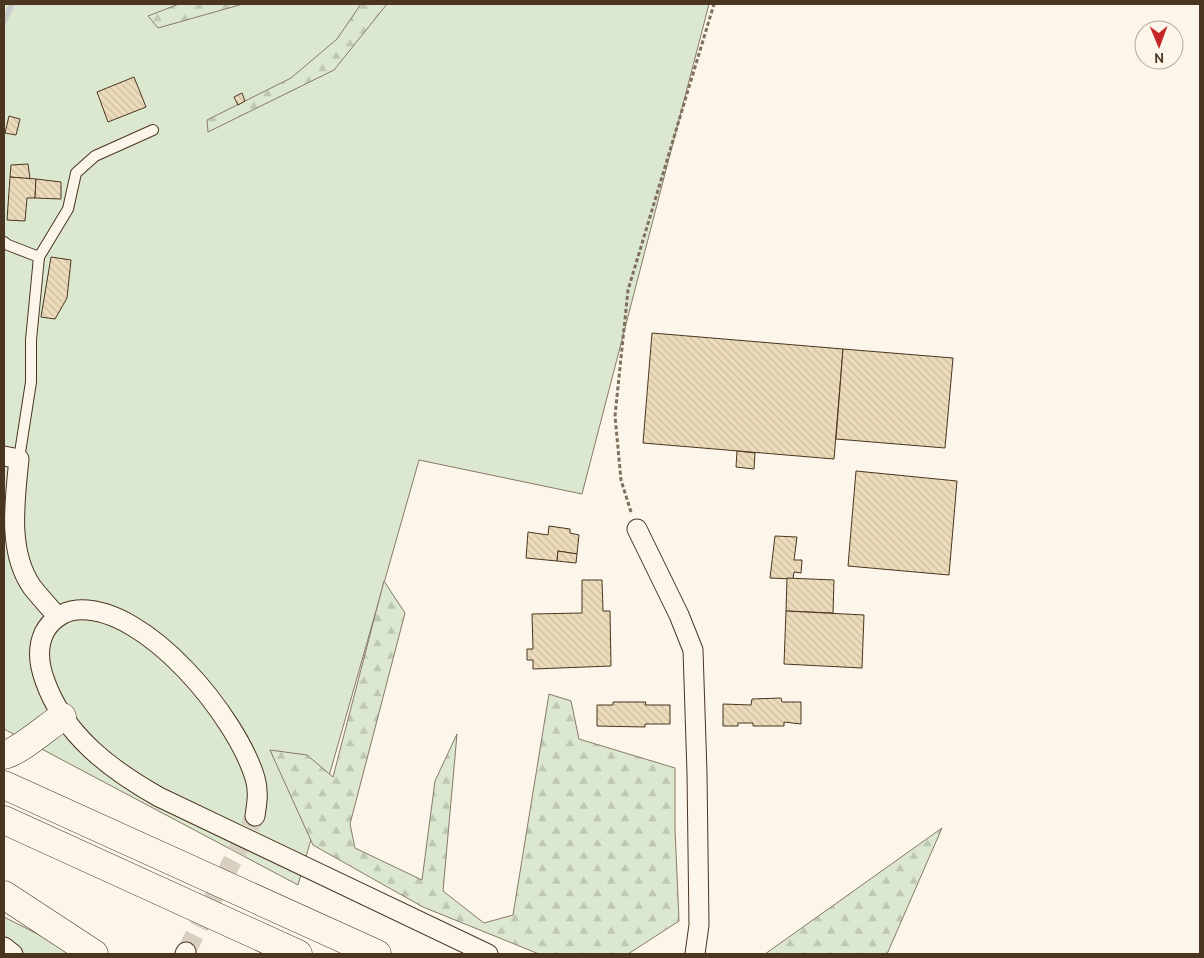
<svg xmlns="http://www.w3.org/2000/svg" width="1204" height="958" viewBox="0 0 1204 958" font-family="Cabin,sans-serif">
<style>
.green{fill:#dce7d0;stroke:#887966}
.forest{fill:url(#forest-firs);stroke:#887966}
.lines{fill:none;stroke-linecap:round;stroke-linejoin:round}
.stream{stroke:#c9cecd;stroke-width:6}
.building{fill:url(#building-back-hatch);stroke:#4a3520}
.street-tunnel{stroke:#d8cfc1;stroke-width:19;stroke-dasharray:19 9;stroke-linecap:butt}
.lane-casing{stroke:#4a3520;stroke-width:12}
.street-casing{stroke:#4a3520;stroke-width:21}
.highway-casing{stroke:#4a3520;stroke-width:29}
.path{stroke:#7f6f5c;stroke-width:3;stroke-dasharray:4 2.5;stroke-linecap:butt}
.lane{stroke:#fbf6e9;stroke-width:10}
.street{stroke:#fbf6e9;stroke-width:19}
.highway{stroke:#fbf6e9;stroke-width:28}
</style>
<defs>
<pattern id="forest-firs" width="22" height="20" patternUnits="userSpaceOnUse" patternTransform="scale(1.25)"><rect width="22" height="20" fill="#dce7d0"/><path d="M5 1l3.5 6h-7zM16 11l3.5 6h-7z" fill="#bec7b2"/></pattern>
<pattern id="building-back-hatch" width="6" height="6" patternUnits="userSpaceOnUse" patternTransform="scale(1.25)"><rect width="6" height="6" fill="#ecdcbc"/><path d="M-1 5l2 2M0 0l6 6M5-1l2 2" fill="none" stroke="#ccbda1"/></pattern>
</defs>
<rect width="100%" height="100%" fill="#fbf6e9"/>
<g class="green">
<path d="M4 4H709L582 494 419 460 298 885 4 729Z"/>
<path d="M4 917 77 954H4Z"/>
</g>
<g class="forest">
<path d="M179 4H243L158 28 148 16Z"/>
<path d="M361 4H387L334 70 208 132 207 120 291 78 337 39Z"/>
<path d="M384 581 405 613 350 824 355 848 422 880 435 781 457 734 443 891 484 923 513 915 549 694 571 701 579 739 675 768V829L679 921 628 954H539L423 907 313 845 270 750 307 755 333 777Z"/>
<path d="M942 828 887 954H765Z"/>
</g>
<g class="lines">
<path class="stream" d="M4 21 12 4"/>
</g>
<g class="building">
<path d="M134 77 146 107 108 122 97 92Z"/>
<path d="M242 93 245 101 238 105 234 97Z"/>
<path d="M9 116 20 119 16 135 5 133Z"/>
<path d="M28 164 30 179 10 177 11 165Z"/>
<path d="M10 177 36 179 35 198H27L25 221 7 220Z"/>
<path d="M36 179 61 182V199L35 198Z"/>
<path d="M51 257 71 260 67 298 55 319 41 317Z"/>
<path d="M652 333 843 349 834 459 643 443Z"/>
<path d="M843 349 953 358 945 448 836 439Z"/>
<path d="M737 451 755 453 754 469 736 467Z"/>
<path d="M856 471 957 481 949 575 848 566Z"/>
<path d="M549 526 570 529V533L579 535 577 554 558 551 557 561 526 558 528 532 548 535Z"/>
<path d="M775 536 797 537 794 560H802L801 573 794 572 793 579 770 578Z"/>
<path d="M558 551 577 554 576 563 557 561Z"/>
<path d="M787 578 834 580 833 613 786 611Z"/>
<path d="M582 580H602L603 611H610L611 666 533 669V660H527V649H533L532 614 582 613Z"/>
<path d="M786 611 864 615 862 668 784 664Z"/>
<path d="M781 698 782 702H801V724L784 722V726H753V723H738V726H723V704L751 705 752 699Z"/>
<path d="M613 702H646L645 705H670V724H645V727L597 726V705H613Z"/>
</g>
<g class="lines">
<path class="street-tunnel" d="M186 952 255 816"/>
<defs>
<g id="lane">
<path d="M4 242 8 245 39 257"/>
<path d="M19 459 31 382V340L39 257 68 209 76 173 95 156 153 130"/>
</g>
<g id="street">
<path d="M4 456 19 459C15 500 7 551 32 587 40 597 49 607 57 616"/>
<path d="M637 529 679 615 693 650 697 773 699 925 695 954"/>
<path d="M255 816C257 803 259 791 255 778 237 718 147 605 77 610 63 611 50 621 44 633 37 648 39 665 45 681 64 735 111 770 159 797L488 954"/>
<path d="M4 947 13 954"/>
<path d="M185 954 186 952"/>
</g>
<g id="highway">
<path d="M4 755C20 751 47 727 62 717"/>
<path d="M4 785 377 954"/>
<path d="M4 820 298 954"/>
<path d="M4 895 94 954"/>
</g>
</defs>
<use href="#lane" class="lane-casing"/>
<use href="#street" class="street-casing"/>
<use href="#highway" class="highway-casing"/>
<path class="path" d="M631 512 621 480 615 416 628 290 714 4"/>
<use href="#lane" class="lane"/>
<use href="#street" class="street"/>
<use href="#highway" class="highway"/>
</g>
<rect width="1204" height="958" fill="none" stroke="#4a3520" stroke-width="10"/>
<g transform="translate(1159 45) rotate(179)"><circle r="24" fill="#fbf6e9" stroke="#b4a999"/>
<path d="M0-4L9 19L0 12L-9 19Z" fill="#c62828"/>
<text y="-8" font-size="14" font-weight="bold" text-anchor="middle" fill="#4a3520">N</text>
</g>
</svg>
